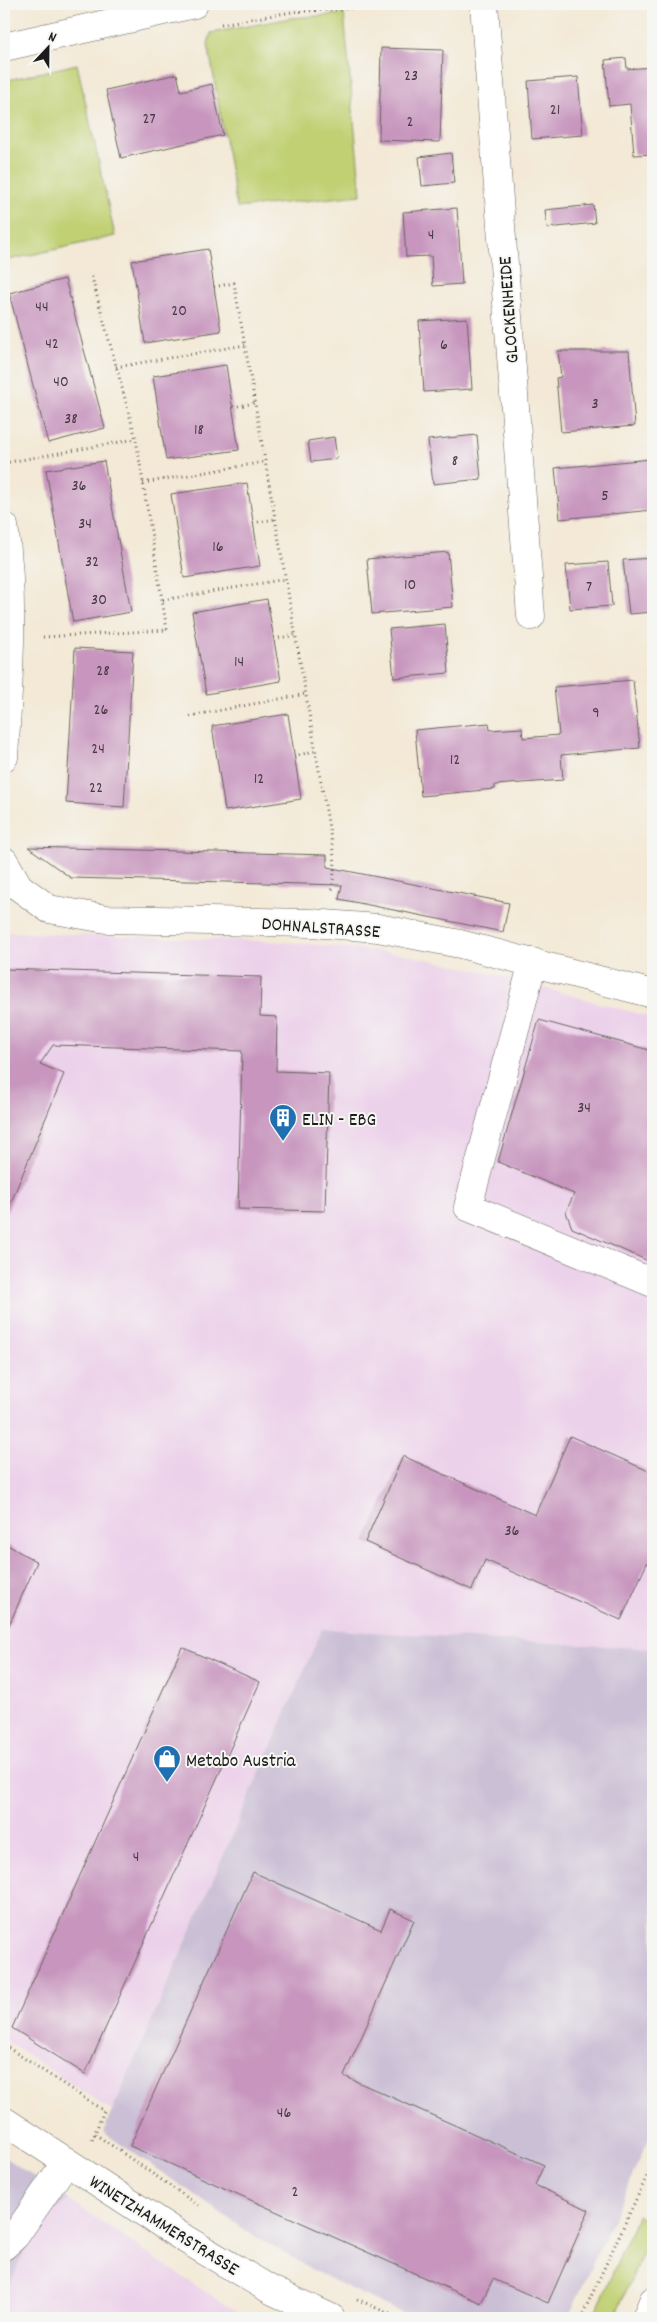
<svg xmlns="http://www.w3.org/2000/svg" width="657" height="2322" viewBox="0 0 657 2322" font-family="Dekko,sans-serif">
<style>
.built{fill:#ecd1ea}
.industrial{fill:#cbbfd5}
.green{fill:#c0d072;stroke:#6e7647}
.building{fill:#c795be}
.lines{fill:none;stroke-linecap:round;stroke-linejoin:round}
.minor-casing{stroke:#67645d;stroke-width:29}
.path{stroke:#67645d;stroke-width:3;stroke-dasharray:1 4;stroke-linecap:butt}
.minor{stroke:#fff;stroke-width:28}
.labels{text-anchor:middle;stroke-width:4;stroke-linejoin:round;paint-order:stroke}
.number-label{font-size:16px;fill:#473a44}
.street-label{font-size:19px;fill:#1c1c1c;stroke:#f6f6f2}
.poi-label{font-size:19px;fill:#1c1c1c;stroke:#f6f6f2;text-anchor:start}
</style>
<rect width="100%" height="100%" fill="#f6f6f2"/>
<filter id="ink" filterUnits="userSpaceOnUse"><feTurbulence type="fractalNoise" baseFrequency=".02" numOctaves="2"/><feDisplacementMap in="SourceGraphic" scale="10" xChannelSelector="R" yChannelSelector="G"/><feConvolveMatrix kernelMatrix="1 2 1 2 8 2 1 2 1" color-interpolation-filters="sRGB"/></filter>
<filter id="wash" filterUnits="userSpaceOnUse"><feTurbulence type="fractalNoise" baseFrequency=".0096" numOctaves="4" result="noise"/><feDisplacementMap in="SourceGraphic" scale="20" xChannelSelector="R" yChannelSelector="G"/><feGaussianBlur stdDeviation="1.12" result="paint"/><feColorMatrix in="noise" values="0 0 0 0 0 0 0 0 0 0 0 0 0 0 0 0 0 1.4 0 .05"/><feComposite in="paint" operator="in"/></filter>
<g filter="url(#wash)">
<rect width="100%" height="100%" fill="#f3e9d6"/>
<g class="built">
<path d="M4 932 287 942 403 954 486 972 653 1018V1649L322 1629 112 2111 4 2039Z"/>
<path d="M69 2200 196 2286 248 2318H4V2297L33 2234 49 2212Z"/>
</g>
<g class="industrial">
<path d="M322 1629 653 1649V2130L568 2318H412L318 2273 251 2234 103 2132Z"/>
<path d="M4 2157 69 2200 49 2212 33 2234 4 2297Z"/>
</g>
<g class="green">
<path d="M344 14 361 195 237 208 208 44 211 33 291 18Z"/>
<path d="M77 64 115 236 4 261V81Z"/>
<path d="M638 2215 646 2221 650 2237 614 2318H593Z"/>
</g>
<g id="blocks">
<g class="building">
<path d="M381 48 443 50 440 142 379 140Z"/>
<path d="M626 58 627 69 653 67V154L634 155 630 104 609 106 605 60Z"/>
<path d="M177 74 181 91 212 84 223 135 121 158 106 90Z"/>
<path d="M578 77 583 135 532 139 528 81Z"/>
<path d="M451 153 454 183 422 186 419 157Z"/>
<path d="M593 205 595 223 547 228 545 210Z"/>
<path d="M457 208 462 284 433 286 431 256 406 257 403 212Z"/>
<path d="M208 249 221 331 145 343 132 261Z"/>
<path d="M65 279 105 428 48 443 9 293Z"/>
<path d="M467 318 472 389 424 392 419 321Z"/>
<path d="M558 351H629L635 426 561 432 556 378 561 377Z"/>
<path d="M226 365 239 450 166 460 153 376Z"/>
<path d="M477 435 481 479 433 484 428 440Z"/>
<path d="M334 437 337 459 311 462 308 441Z"/>
<path d="M651 459 653 510 560 519 555 468Z"/>
<path d="M104 461 131 612 73 622 46 470Z"/>
<path d="M247 483 260 566 184 578 171 494Z"/>
<path d="M448 552 453 607 372 614 367 559Z"/>
<path d="M653 558V612L629 614 623 560Z"/>
<path d="M608 562 612 606 570 609 566 565Z"/>
<path d="M267 599 281 681 206 694 192 612Z"/>
<path d="M445 624 449 673 394 678 389 629Z"/>
<path d="M75 648 133 651 124 807 66 803Z"/>
<path d="M633 680 640 748 561 755 563 780 495 785V789L421 796 415 730 489 723 490 730 522 728 523 738 559 735 554 687Z"/>
<path d="M288 714 301 799 225 811 212 726Z"/>
<path d="M28 847 327 855V867L509 903 503 932 339 899 342 885 71 878Z"/>
<path d="M4 969 261 977 260 1016 277 1017 276 1071 329 1073 325 1211 238 1209 242 1051 53 1045 40 1064 64 1074 4 1219Z"/>
<path d="M539 1020 653 1051V1263L572 1228 566 1212 574 1194 498 1162Z"/>
<path d="M570 1436 653 1473V1565L647 1563 621 1620 485 1560 472 1590 365 1542 403 1456 535 1515Z"/>
<path d="M4 1543 37 1562 4 1636Z"/>
<path d="M182 1647 260 1682 85 2074 12 2028Z"/>
<path d="M253 1872 381 1930 390 1909 414 1920 344 2076 544 2165 535 2185 589 2210 548 2303 493 2279 481 2303 130 2146Z"/>
</g>
</g>
</g>
<g filter="url(#ink)">
<use href="#blocks" fill-opacity="0" stroke="#67645d" stroke-width="1"/>
<g class="lines">
<defs>
<g id="minor">
<path d="M484 4 531 616"/>
<path d="M4 47 194 4"/>
<path d="M4 526C15 603 9 680 4 757"/>
<path d="M4 861 19 887 49 909 106 919 311 923 378 928 460 944 653 994"/>
<path d="M533 962 468 1207 653 1283"/>
<path d="M4 2121 185 2239 271 2290 331 2318"/>
<path d="M4 2246 15 2236 66 2162"/>
<path d="M646 2318 653 2301"/>
</g>
</defs>
<use href="#minor" class="minor-casing"/>
<g class="path">
<path d="M221 24 292 12 424 4"/>
<path d="M214 287 234 283 335 862 332 891"/>
<path d="M116 367 245 345"/>
<path d="M233 407 255 403"/>
<path d="M4 463 136 439"/>
<path d="M143 483 265 462"/>
<path d="M253 523 275 519"/>
<path d="M163 600 286 579"/>
<path d="M43 637 167 630 136 439 91 274"/>
<path d="M274 639 295 635"/>
<path d="M190 716 306 694"/>
<path d="M294 756 315 751"/>
<path d="M4 2045 104 2111 92 2140"/>
<path d="M95 2134 201 2207"/>
<path d="M357 2299 398 2318"/>
<path d="M581 2318 653 2163"/>
</g>
<use href="#minor" class="minor"/>
</g>
</g>
<defs>
<symbol id="building-pin" viewBox="-11 -11 22 30"><path d="M0 17L-7.5 6A9.5 9.5 0 1 1 7.5 6Z" fill="#1f6fb2" stroke="#f6f6f2"/><path d="M-4-6H4V6H1V3H-1V6H-4ZM-2.5-4.3h1.7v1.8h-1.7ZM.8-4.3h1.7v1.8H.8ZM-2.5-1h1.7V.8h-1.7ZM.8-1h1.7V.8H.8Z" fill="#fff"/></symbol>
<symbol id="shop-pin" viewBox="-11 -11 22 30"><path d="M0 17L-7.5 6A9.5 9.5 0 1 1 7.5 6Z" fill="#1f6fb2" stroke="#f6f6f2"/><path d="M-5-2.5h2.3a2.7 3.5 0 0 1 5.4 0H5L5.5 6h-11ZM-1.5-2.5h3a1.5 2.3 0 0 0-3 0Z" fill="#fff"/></symbol>
</defs>
<g fill-rule="evenodd">
<use href="#building-pin" x="267" y="1102" width="32" height="43"/>
<use href="#shop-pin" x="151" y="1743" width="32" height="43"/>
</g>
<g class="labels">
<g class="number-label">
<text x="411" y="80">23</text>
<text x="555" y="114">21</text>
<text x="149" y="123">27</text>
<text x="410" y="126">2</text>
<text x="431" y="239">4</text>
<text x="42" y="311">44</text>
<text x="179" y="315">20</text>
<text x="52" y="348">42</text>
<text x="444" y="349">6</text>
<text x="61" y="386">40</text>
<text x="595" y="408">3</text>
<text x="71" y="423">38</text>
<text x="199" y="434">18</text>
<text x="455" y="465">8</text>
<text x="79" y="490">36</text>
<text x="605" y="500">5</text>
<text x="85" y="528">34</text>
<text x="218" y="551">16</text>
<text x="92" y="566">32</text>
<text x="410" y="589">10</text>
<text x="589" y="591">7</text>
<text x="99" y="604">30</text>
<text x="239" y="666">14</text>
<text x="103" y="675">28</text>
<text x="101" y="714">26</text>
<text x="596" y="717">9</text>
<text x="98" y="753">24</text>
<text x="455" y="764">12</text>
<text x="259" y="783">12</text>
<text x="96" y="792">22</text>
<text x="584" y="1112">34</text>
<text x="512" y="1535">36</text>
<text x="136" y="1861">4</text>
<text x="284" y="2117">46</text>
<text x="295" y="2196">2</text>
</g>
<g class="street-label">
<text transform="translate(507 310) rotate(-94)" y="7">GLOCKENHEIDE</text>
<text transform="translate(321 926) rotate(4)" y="7">DOHNALSTRASSE</text>
<text transform="translate(165 2224) rotate(32)" y="7">WINETZHAMMERSTRASSE</text>
</g>
<g class="poi-label">
<text x="302" y="1125">ELIN - EBG</text>
<text x="186" y="1766">Metabo Austria</text>
</g>
</g>
<rect width="657" height="2322" fill="none" stroke="#f6f6f2" stroke-width="20"/>
<g transform="translate(48 48) rotate(22)" stroke="#f6f6f2" stroke-width="4" paint-order="stroke">
<path d="M0-4L9 19L0 12L-9 19Z" fill="#1c1c1c"/>
<text y="-8" font-size="14" font-weight="bold" text-anchor="middle" fill="#1c1c1c">N</text>
</g>
</svg>
